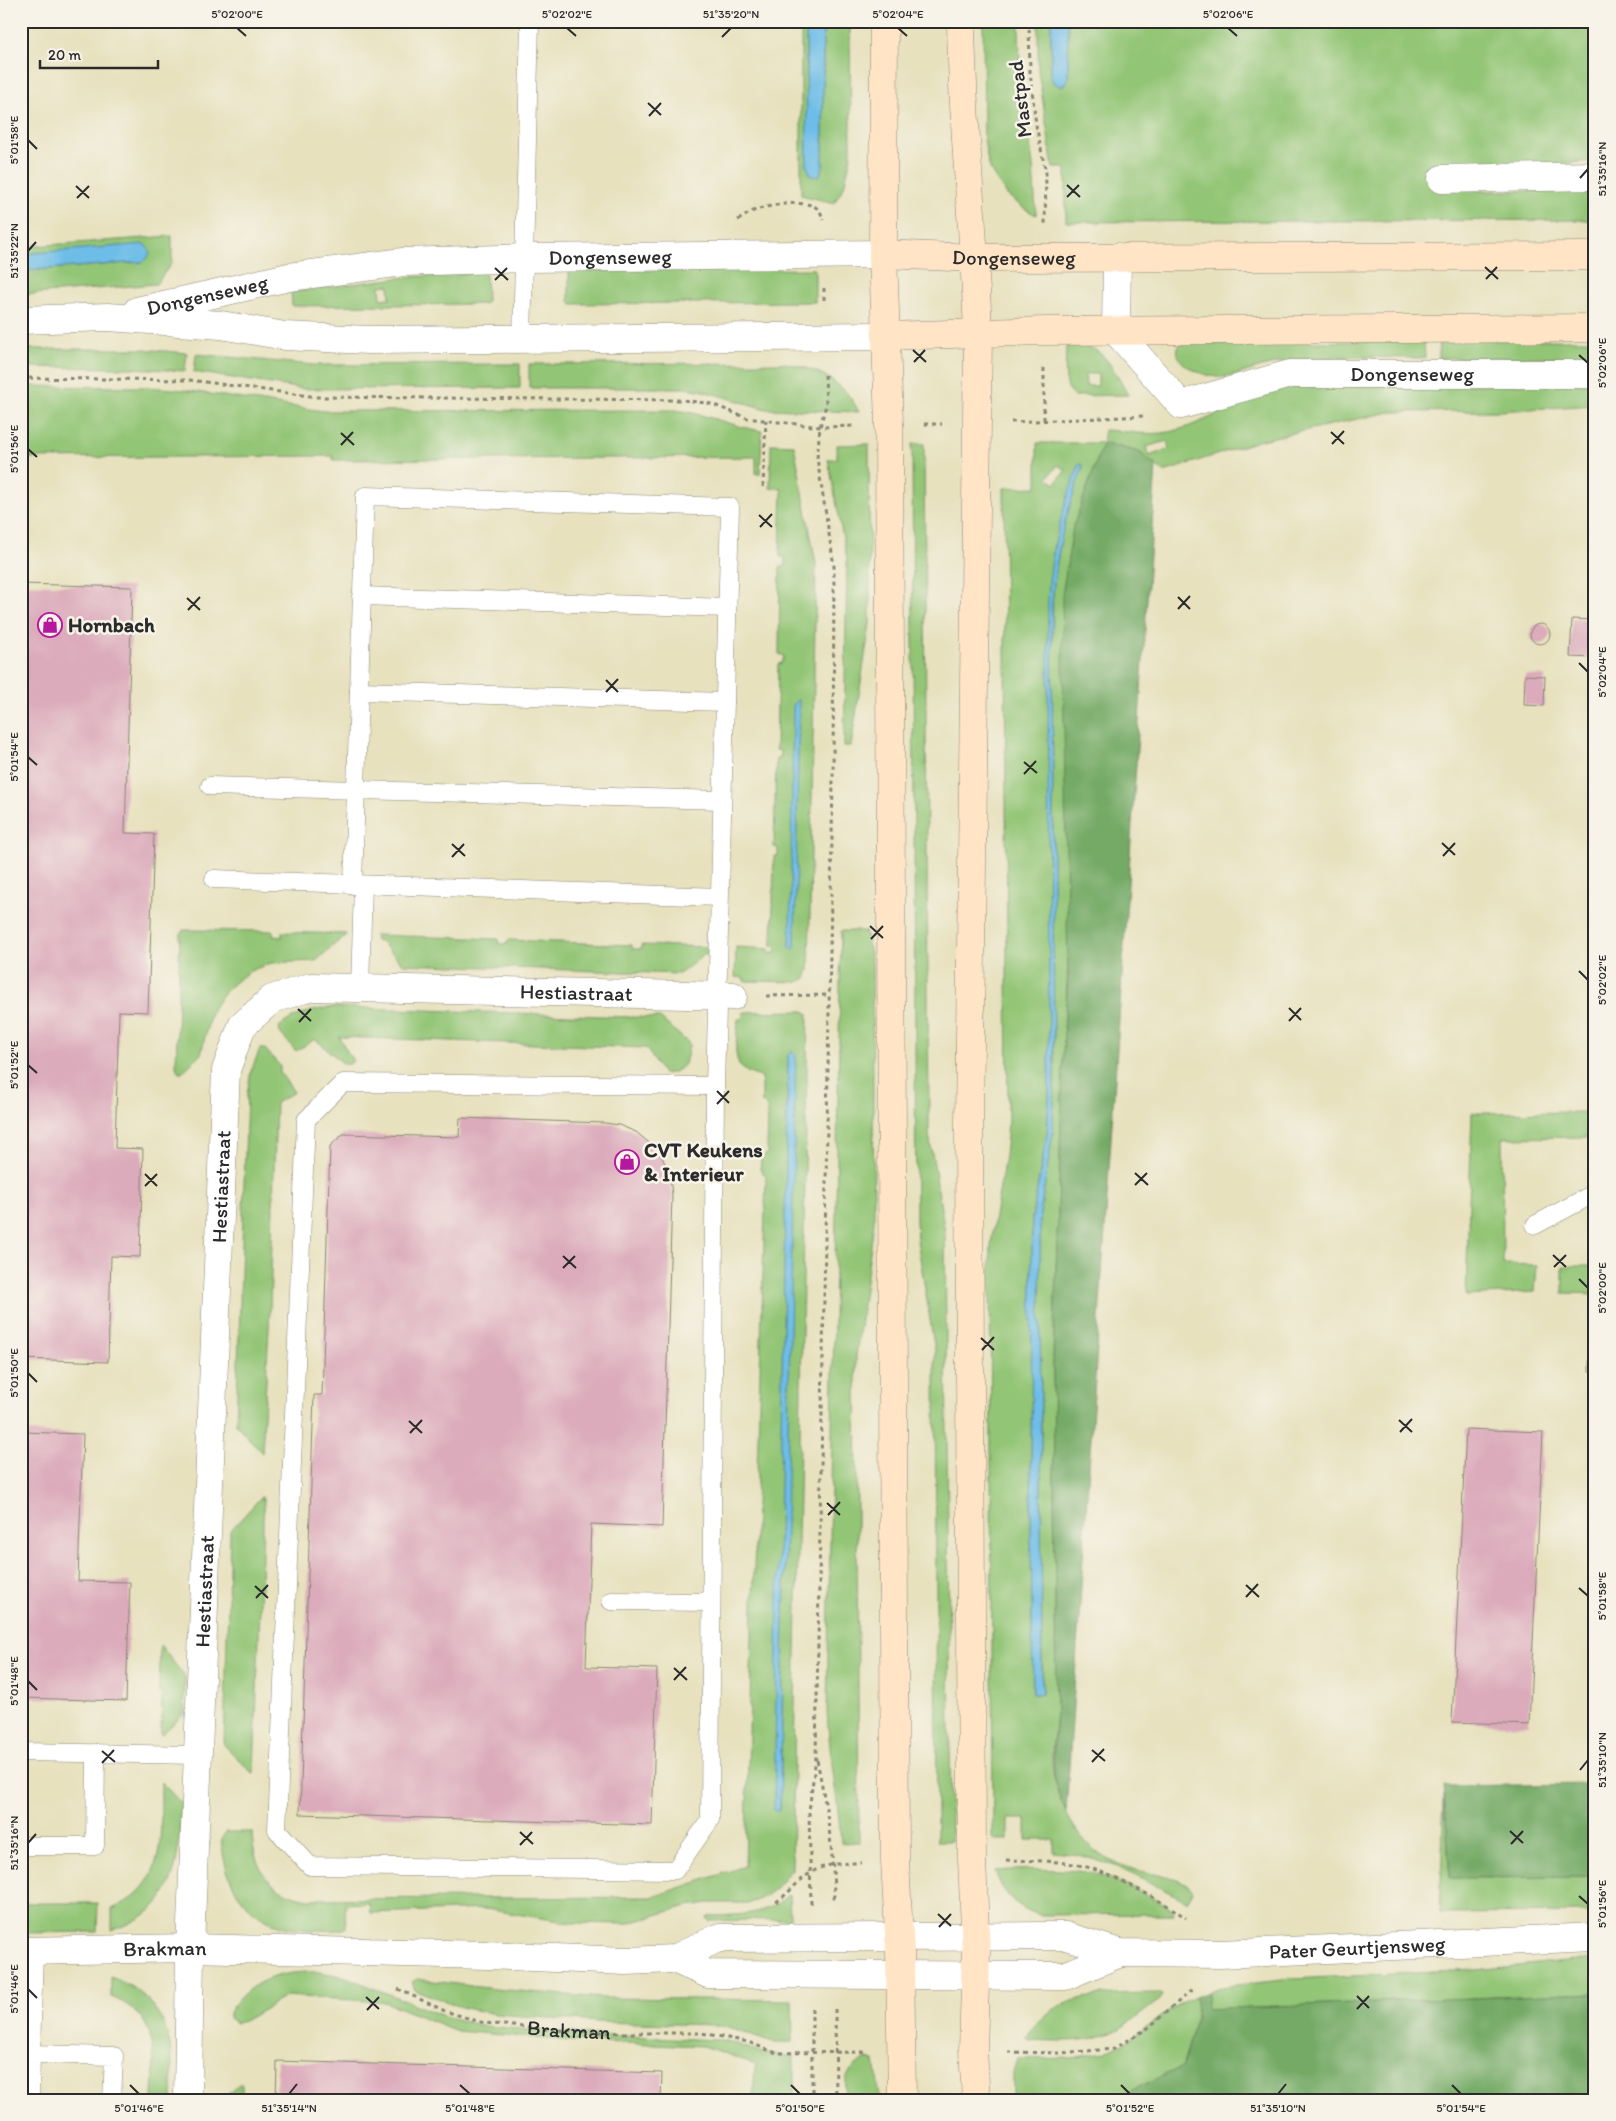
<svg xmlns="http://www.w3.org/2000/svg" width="1616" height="2121" viewBox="0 0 1616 2121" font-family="Itim,sans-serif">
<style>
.green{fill:#92c575;stroke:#5e7850;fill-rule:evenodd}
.forest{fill:#75aa66;stroke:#506a48}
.water{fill:#6dbde8;stroke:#4c748a}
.building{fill:#dbaabb}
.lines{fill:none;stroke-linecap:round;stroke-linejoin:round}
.service-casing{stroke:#898674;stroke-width:19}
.minor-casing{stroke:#898674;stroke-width:29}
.tertiary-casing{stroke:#898674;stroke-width:29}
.secondary-casing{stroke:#898674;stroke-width:29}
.path{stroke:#898674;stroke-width:3;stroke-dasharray:4 4;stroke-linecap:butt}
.service{stroke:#fff;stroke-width:18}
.minor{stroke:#fff;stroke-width:28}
.tertiary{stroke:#fff;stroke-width:28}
.secondary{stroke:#ffe4c6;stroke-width:28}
.ticks{fill:none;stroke:#2b2b2b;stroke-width:2}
.labels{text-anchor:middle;stroke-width:5;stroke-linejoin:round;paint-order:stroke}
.street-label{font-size:21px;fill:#2b2b2b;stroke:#f7f3e8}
.poi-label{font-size:21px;font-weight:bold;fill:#2b2b2b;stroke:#f7f3e8;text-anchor:start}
.neatline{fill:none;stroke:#2b2b2b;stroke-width:2}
.ticks-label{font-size:12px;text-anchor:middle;fill:#2b2b2b}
</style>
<rect width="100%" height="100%" fill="#f7f3e8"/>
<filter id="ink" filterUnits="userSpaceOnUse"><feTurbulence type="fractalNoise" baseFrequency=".02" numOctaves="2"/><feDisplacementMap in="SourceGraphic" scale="10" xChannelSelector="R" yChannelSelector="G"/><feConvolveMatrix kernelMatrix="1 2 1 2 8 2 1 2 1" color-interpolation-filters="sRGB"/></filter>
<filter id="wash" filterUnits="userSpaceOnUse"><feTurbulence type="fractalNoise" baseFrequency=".0096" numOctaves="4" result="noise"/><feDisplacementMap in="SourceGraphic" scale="20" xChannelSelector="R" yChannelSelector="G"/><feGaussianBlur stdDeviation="1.12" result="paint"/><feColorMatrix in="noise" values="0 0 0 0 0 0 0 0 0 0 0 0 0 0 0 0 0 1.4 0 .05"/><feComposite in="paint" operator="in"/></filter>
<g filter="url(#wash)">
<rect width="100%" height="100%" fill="#e7e1be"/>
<g class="green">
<path d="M801 21H806L807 167 819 177 823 166V21H850L851 156 844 187 834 203 801 195Z"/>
<path d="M983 21H1019L1020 73 1033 165 1036 215 1025 209 1007 195 993 175 988 163 984 139Z"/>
<path d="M1038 21H1051V78H1068V21H1595V161L1441 172 1480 191H1595V220L1066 222V168H1053L1038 70Z"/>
<path d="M172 236V263L156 284 21 295V271L141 262 71 251 21 254V247Z"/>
<path d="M815 269V302L572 304 569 301V271Z"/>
<path d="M483 272 486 275 487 301 484 304 292 306 291 292 398 278ZM389 285 390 298 381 299 380 286Z"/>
<path d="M1439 340H1595V357L1439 358Z"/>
<path d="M1424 341 1425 358C1382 358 1338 355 1295 360 1282 362 1268 365 1255 369 1244 372 1233 377 1221 377 1207 378 1165 363 1181 343Z"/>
<path d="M1076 345C1105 345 1115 373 1128 395L1074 396C1062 387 1066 361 1066 347ZM1085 374H1098V386H1086Z"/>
<path d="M21 349H143L187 353 185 371 131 368 21 367Z"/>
<path d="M196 354 313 365 520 364V388L303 389 194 372Z"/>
<path d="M784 363C817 368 844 381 859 412L766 409 703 391 687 388H529V364Z"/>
<path d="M1595 384V405L1499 411 1390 412 1261 440 1164 472 1139 452 1104 443 1096 466 1064 1032 1053 1360 1056 1710C1055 1730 1050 1752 1053 1771 1057 1801 1074 1835 1099 1854 1111 1863 1133 1869 1148 1873 1165 1877 1183 1876 1193 1891L1187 1901 1115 1866 1079 1855 1054 1852V1840H1026V1819H1008V1840H993L990 1262C992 1214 1007 1167 1008 1119L1004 488 1037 487V443H1103L1104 430C1126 431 1147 436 1169 432 1198 426 1221 411 1248 399 1266 392 1285 388 1304 386ZM1167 441 1169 449 1149 456 1146 447ZM1058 465 1066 470 1055 484 1047 478ZM1083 465 1064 521 1054 580 1052 604 1054 1099 1052 1137 1040 1215 1042 1694H1033L1031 1534 1032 1218 1047 1134 1049 1099 1053 548Z"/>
<path d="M21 386 148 387 184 390 323 411 675 410C707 414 731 426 762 431L760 474H756V457L333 460V456L21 458Z"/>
<path d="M771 444 794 445 816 564 809 970 806 978 798 982 744 981V978L735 977 736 947 769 949V953H776V947L772 946 774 856H778V848L774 847 776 759H780L781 751 776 750 778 664 782 663 784 656 779 654 780 567H785V557H780L782 489 770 488Z"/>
<path d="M869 444 870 624 851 746H844L847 559 828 459H837V445Z"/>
<path d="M912 444H924L929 1121V1134L945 1233 951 1841H937L935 1351 917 1239 916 1221Z"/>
<path d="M183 930 273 931V936L282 937V932L346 934 344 939 342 938 316 961 271 963 250 971 235 982 225 991 211 1012 201 1054 182 1073H179L176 1067 180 935Z"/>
<path d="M841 931H865L872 963 874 1222 856 1356 859 1842 841 1843C838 1798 829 1755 827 1710Z"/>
<path d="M375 935 498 939 499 944H507L508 940 632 945V949H641V945L712 947 711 952 707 956 705 954 682 972 678 974 403 964 380 941H376Z"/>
<path d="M333 1007 660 1018 685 1040 686 1039 690 1046H688C688 1063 681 1073 663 1074L646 1048 339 1037 353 1061 350 1064H344L315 1039 296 1051 280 1033 279 1027C294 1014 313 1010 333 1007Z"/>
<path d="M803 1011 808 1013 792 1869 772 1892 756 1901 747 1903H709L687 1906 626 1924 571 1923 486 1909 370 1913 369 1903 345 1904 346 1928C336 1932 323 1930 311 1930 253 1930 226 1893 221 1839L226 1832H252C253 1870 271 1894 310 1899L652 1897 745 1866 766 1176 760 1170 761 1159 767 1153 768 1109 762 1103V1077C727 1070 737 1048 738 1019H742L743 1012ZM795 1053 780 1810H775L788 1055Z"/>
<path d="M260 1049H265L280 1066V1073L294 1092 276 1103 270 1310 262 1453 236 1424 247 1094 251 1071Z"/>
<path d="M1595 1112V1137L1502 1138 1503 1264 1537 1265 1535 1292 1466 1296 1472 1113Z"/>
<path d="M1595 1262V1294L1563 1293V1266H1591Z"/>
<path d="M262 1496 261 1499H264L263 1526 254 1773 250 1771 224 1745 230 1531Z"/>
<path d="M160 1645 185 1677 184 1714 161 1735 162 1693H159Z"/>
<path d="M161 1782 181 1803C178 1862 180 1909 112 1930V1909C169 1885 160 1834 161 1782Z"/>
<path d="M1444 1795 1450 1878 1595 1877V1913L1440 1914Z"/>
<path d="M995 1871C1022 1869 1070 1868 1096 1874 1123 1881 1149 1896 1174 1910L1175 1914 1040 1915C1017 1908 1003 1895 995 1871Z"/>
<path d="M789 1894 790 1919 709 1921 707 1918 709 1916C738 1915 767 1916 789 1894Z"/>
<path d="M21 1903H98L97 1932 21 1933Z"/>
<path d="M1595 1958V1993L1206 2009 1208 1992 1220 1987 1291 1979 1476 1970Z"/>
<path d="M320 1972 346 1977 441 2015 482 2026 597 2035 717 2040 737 2044 760 2053 784 2056 794 2055V2100H753L755 2064 703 2046 571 2041 457 2031 385 2002 287 1996 244 2021 236 2023 229 2018C228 2010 233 2007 237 2001 258 1976 289 1971 320 1972Z"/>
<path d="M111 1977C172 2001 173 2043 172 2100H153C154 2056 161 2016 111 1997Z"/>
<path d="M417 1979 495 1989 603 1998 792 2000 793 2042H773L728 2027 711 2025 598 2022 496 2014 464 2008 415 1990 412 1982Z"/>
<path d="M1160 1993 1162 1996 1160 2000C1146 2009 1134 2021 1119 2029 1093 2044 1058 2041 1029 2040L1026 2037C1055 1990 1110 1994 1160 1993Z"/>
<path d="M1195 1997C1201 2015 1187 2049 1182 2067L1111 2100H1013V2072L1017 2059 1072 2058 1104 2052 1131 2039 1168 2011Z"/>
<path d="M868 2059 875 2061 880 2100H845C844 2080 847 2066 868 2059Z"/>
<path d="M239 2084H242V2100H222Z"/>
</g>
<g class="forest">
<path d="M1103 443 1139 452 1156 466 1066 1812C1048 1776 1054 1748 1056 1710L1053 1360 1064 1032 1068 978 1062 596 1073 527Z"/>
<path d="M1595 1784V1877L1450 1878 1444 1786Z"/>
<path d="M1208 1992 1206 2009 1595 1993V2100H1111L1182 2067C1187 2049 1201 2015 1195 1997Z"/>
</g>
<g class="water">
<path d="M806 21H823V166L819 177 811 176 807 167Z"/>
<path d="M1051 21H1068V78L1064 85 1060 86 1053 82 1051 78Z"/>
<path d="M144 244 150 251C149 257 147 260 141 262L21 271V254Z"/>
<path d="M1082 464 1083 467C1065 515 1056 552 1052 604L1054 1099 1052 1137 1040 1215 1042 1694H1033L1031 1534 1032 1218 1047 1134 1049 1099 1048 601C1050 552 1061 512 1079 465Z"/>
<path d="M797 700H799L795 947 793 950 790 947 793 706Z"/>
<path d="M792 1051 796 1055 780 1811 774 1810 788 1055Z"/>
</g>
<g id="blocks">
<g class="building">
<path d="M21 584 132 587 125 833 154 834 148 1012 119 1011 115 1148 143 1149 140 1257 111 1256 108 1362 21 1359Z"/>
<path d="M1572 619 1595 620V658L1570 657Z"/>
<circle cx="1540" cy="634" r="10"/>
<path d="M1525 675 1545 676 1544 706 1524 705Z"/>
<path d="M460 1118 605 1123 619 1125 636 1132 654 1147 663 1159 670 1177 672 1195 662 1527 591 1524 586 1667 657 1669 652 1825 300 1814 314 1395H322L330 1146 343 1134 459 1137Z"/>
<path d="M1590 1335H1595V1371H1589Z"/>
<path d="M1466 1429 1543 1432 1529 1725 1452 1722Z"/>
<path d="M21 1432 83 1434 78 1581 130 1582 126 1701 21 1698Z"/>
<path d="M277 2061 662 2073 661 2100H276Z"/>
</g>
</g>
</g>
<g filter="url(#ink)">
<use href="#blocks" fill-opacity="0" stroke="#898674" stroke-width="1"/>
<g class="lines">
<defs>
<g id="service">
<path d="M522 339 530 21"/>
<path d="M361 596 727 608"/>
<path d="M359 691 725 702"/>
<path d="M210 786 722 800"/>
<path d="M214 879 719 897"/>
<path d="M353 885 365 496 730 507 715 1086 710 1820 675 1870 310 1866 277 1830 306 1120 343 1083 715 1086"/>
<path d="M360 988 363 885"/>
<path d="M1535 1225 1595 1193"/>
<path d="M611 1601 711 1602"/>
<path d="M21 1752 198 1755"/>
<path d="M21 1846H95L96 1753"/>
<path d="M34 1951 31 2054 114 2056 112 2100"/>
<path d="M21 2054H31L30 2100"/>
</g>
<g id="minor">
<path d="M1442 179 1595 176"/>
<path id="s2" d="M1117 257 1116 331 1181 405 1290 374H1595"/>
<path id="s3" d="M21 1951 190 1948 487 1955 626 1961 674 1959 718 1938 1066 1936 1120 1953 1220 1954 1595 1937"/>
<path d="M674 1959 708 1974 1065 1976 1120 1953"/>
<path id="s4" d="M188 2100 190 1948 226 1070 242 1026 272 999 311 987 733 996"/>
</g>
<g id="tertiary">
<path id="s5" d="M137 311 289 277 403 262 529 258 883 254"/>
<path d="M21 320 108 317 221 325 285 336 368 340 886 336"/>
</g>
<g id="secondary">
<path d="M884 21 883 254 889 424 895 1861 900 1952 902 2100"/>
<path d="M961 21C962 125 974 228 978 332L969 1127 972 1859 976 1953 973 2050 976 2100"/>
<path id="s6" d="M883 254 975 258 1595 256"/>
<path d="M886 336 1045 331 1595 328"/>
</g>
</defs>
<use href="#service" class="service-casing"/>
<use href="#minor" class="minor-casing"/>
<use href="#tertiary" class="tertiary-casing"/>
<use href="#secondary" class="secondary-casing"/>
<g class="path">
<path d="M1029 21 1030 72 1036 125 1046 173 1045 224"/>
<path d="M738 220C744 217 750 212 756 210 771 205 795 201 811 205 818 207 822 213 823 220"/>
<path d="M824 288V302"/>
<path d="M21 378 190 380 317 397 683 400 712 404 747 418 820 427 855 426"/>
<path d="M1044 420V366"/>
<path d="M1011 422 1145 416"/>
<path d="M924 424H942"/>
<path d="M763 487 766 420"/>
<path d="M766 996 828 995"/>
<path d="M817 1760C827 1809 834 1852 834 1902"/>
<path d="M1006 1860C1031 1861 1058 1860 1083 1866 1106 1871 1167 1903 1186 1918"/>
<path d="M776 1902C789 1894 796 1882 809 1874 824 1863 844 1863 862 1863"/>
<path d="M811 1904 809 1811 816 1757 833 780 834 566 817 458 820 427 826 405 825 371"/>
<path id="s1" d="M398 1989 445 2011 484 2023 553 2030 623 2033H702L748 2042 776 2053 867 2052"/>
<path d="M835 2009 836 2100"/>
<path d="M1008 2052 1059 2053 1114 2049 1148 2028 1193 1989"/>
<path d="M812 2100V2008"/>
</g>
<use href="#service" class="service"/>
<use href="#minor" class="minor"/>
<use href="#tertiary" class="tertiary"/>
<use href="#secondary" class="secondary"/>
</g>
</g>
<path class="ticks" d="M237 28 246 36M567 28 576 36M898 28 907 36M1228 28 1237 36M722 37 731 28M648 103 661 115M649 116 661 103M28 140 37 149M1580 178 1588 169M1067 185 1080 197M76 186 89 198M1067 197 1079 185M77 198 89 186M28 251 36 242M1485 267 1498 279M495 268 508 280M1486 279 1497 267M495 280 507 268M913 350 926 362M1579 355 1588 363M914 362 925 350M1331 432 1344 444M341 433 354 445M1332 444 1344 431M341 445 353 432M28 449 37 457M759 515 772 527M760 527 772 514M1178 597 1190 609M187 598 200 610M1178 609 1190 596M188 610 200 597M1579 663 1588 672M606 680 618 692M606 692 618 679M28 757 37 765M1024 762 1037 773M1024 774 1036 761M1442 843 1455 855M452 844 465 856M1443 856 1455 843M452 857 464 844M870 926 883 938M871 939 883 926M1579 971 1588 980M1289 1008 1301 1020M298 1009 311 1021M1289 1021 1301 1008M299 1022 311 1009M28 1065 37 1073M717 1091 729 1103M717 1104 729 1091M1135 1173 1148 1185M145 1174 157 1186M1135 1185 1147 1173M145 1186 157 1174M1553 1255 1566 1267M563 1256 576 1268M1554 1267 1566 1255M563 1268 575 1256M1579 1279 1588 1288M981 1338 994 1350M982 1350 994 1337M28 1373 37 1382M1399 1420 1412 1432M409 1421 422 1433M1400 1432 1412 1419M410 1433 422 1420M827 1503 840 1515M828 1515 840 1502M1246 1585 1259 1597M255 1586 268 1598M1579 1588 1588 1596M1246 1597 1258 1584M256 1598 268 1585M674 1668 687 1680M674 1680 686 1667M28 1681 37 1690M1092 1750 1105 1761M102 1751 115 1762M1092 1762 1104 1749M102 1763 114 1750M1580 1770 1588 1760M1510 1831 1523 1843M520 1832 533 1844M28 1843 36 1834M1511 1844 1523 1831M520 1845 532 1832M1579 1896 1588 1904M938 1914 951 1926M939 1927 951 1914M28 1989 37 1998M1357 1996 1369 2008M366 1997 379 2009M1357 2009 1369 1996M367 2010 379 1997M130 2085 139 2094M460 2085 470 2094M791 2085 800 2094M1121 2085 1130 2094M1452 2085 1461 2094M289 2094 297 2084M1278 2094 1286 2084"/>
<defs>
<symbol id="shop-ring" viewBox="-11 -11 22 22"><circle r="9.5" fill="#f7f3e8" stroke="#b5179e" stroke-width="1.5"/><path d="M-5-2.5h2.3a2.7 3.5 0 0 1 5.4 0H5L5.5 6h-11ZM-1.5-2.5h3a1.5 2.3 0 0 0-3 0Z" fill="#b5179e"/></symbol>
</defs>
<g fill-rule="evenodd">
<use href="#shop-ring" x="36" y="611" width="28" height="28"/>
<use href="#shop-ring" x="613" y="1148" width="28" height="28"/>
</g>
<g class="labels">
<g class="street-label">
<text transform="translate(1020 99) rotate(-97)" y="7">Mastpad</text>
<text dy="7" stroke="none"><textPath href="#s5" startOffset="478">Dongenseweg</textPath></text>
<text dy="7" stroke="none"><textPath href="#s6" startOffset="131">Dongenseweg</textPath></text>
<text dy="7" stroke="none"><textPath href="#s5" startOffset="72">Dongenseweg</textPath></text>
<text dy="7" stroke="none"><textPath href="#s2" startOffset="408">Dongenseweg</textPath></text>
<text dy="7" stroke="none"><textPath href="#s4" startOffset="1424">Hestiastraat</textPath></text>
<text dy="7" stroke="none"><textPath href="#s4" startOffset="914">Hestiastraat</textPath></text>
<text dy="7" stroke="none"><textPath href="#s4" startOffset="509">Hestiastraat</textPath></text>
<text dy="7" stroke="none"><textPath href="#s3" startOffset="1344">Pater Geurtjensweg</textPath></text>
<text dy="7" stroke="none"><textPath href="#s3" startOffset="144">Brakman</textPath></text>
<text dy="7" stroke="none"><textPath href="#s1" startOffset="178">Brakman</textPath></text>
</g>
<g class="poi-label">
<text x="68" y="632">Hornbach</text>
<text x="644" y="1157">CVT Keukens<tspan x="644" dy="24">&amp; Interieur</tspan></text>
</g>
</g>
<rect width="1616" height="2121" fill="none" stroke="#f7f3e8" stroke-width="55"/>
<path d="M40 60v8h118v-8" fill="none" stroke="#2b2b2b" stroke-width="2.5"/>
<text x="48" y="60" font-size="15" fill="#2b2b2b" stroke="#f7f3e8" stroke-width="4" paint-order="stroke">20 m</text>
<rect x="28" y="28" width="1560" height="2066" class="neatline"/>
<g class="ticks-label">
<text x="237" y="18">5°02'00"E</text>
<text x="567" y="18">5°02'02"E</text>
<text x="731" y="18">51°35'20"N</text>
<text x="898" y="18">5°02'04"E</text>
<text x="1228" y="18">5°02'06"E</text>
<text transform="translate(14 140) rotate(-90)" y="4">5°01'58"E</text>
<text transform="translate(1602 169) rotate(-90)" y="4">51°35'16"N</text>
<text transform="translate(14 251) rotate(-90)" y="4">51°35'22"N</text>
<text transform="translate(1602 363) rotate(-90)" y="4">5°02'06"E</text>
<text transform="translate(14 449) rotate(-90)" y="4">5°01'56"E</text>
<text transform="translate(1602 672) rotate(-90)" y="4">5°02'04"E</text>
<text transform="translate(14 757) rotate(-90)" y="4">5°01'54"E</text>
<text transform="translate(1602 980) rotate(-90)" y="4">5°02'02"E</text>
<text transform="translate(14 1065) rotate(-90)" y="4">5°01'52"E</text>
<text transform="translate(1602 1288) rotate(-90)" y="4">5°02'00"E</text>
<text transform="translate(14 1373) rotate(-90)" y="4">5°01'50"E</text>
<text transform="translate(1602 1596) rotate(-90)" y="4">5°01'58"E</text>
<text transform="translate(14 1681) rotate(-90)" y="4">5°01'48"E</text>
<text transform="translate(1602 1760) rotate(-90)" y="4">51°35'10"N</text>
<text transform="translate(14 1843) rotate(-90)" y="4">51°35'16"N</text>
<text transform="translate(1602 1904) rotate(-90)" y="4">5°01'56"E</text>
<text transform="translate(14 1989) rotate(-90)" y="4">5°01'46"E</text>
<text x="139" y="2112">5°01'46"E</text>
<text x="289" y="2112">51°35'14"N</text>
<text x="470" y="2112">5°01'48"E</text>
<text x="800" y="2112">5°01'50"E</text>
<text x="1130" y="2112">5°01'52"E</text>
<text x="1278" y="2112">51°35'10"N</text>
<text x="1461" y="2112">5°01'54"E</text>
</g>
</svg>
